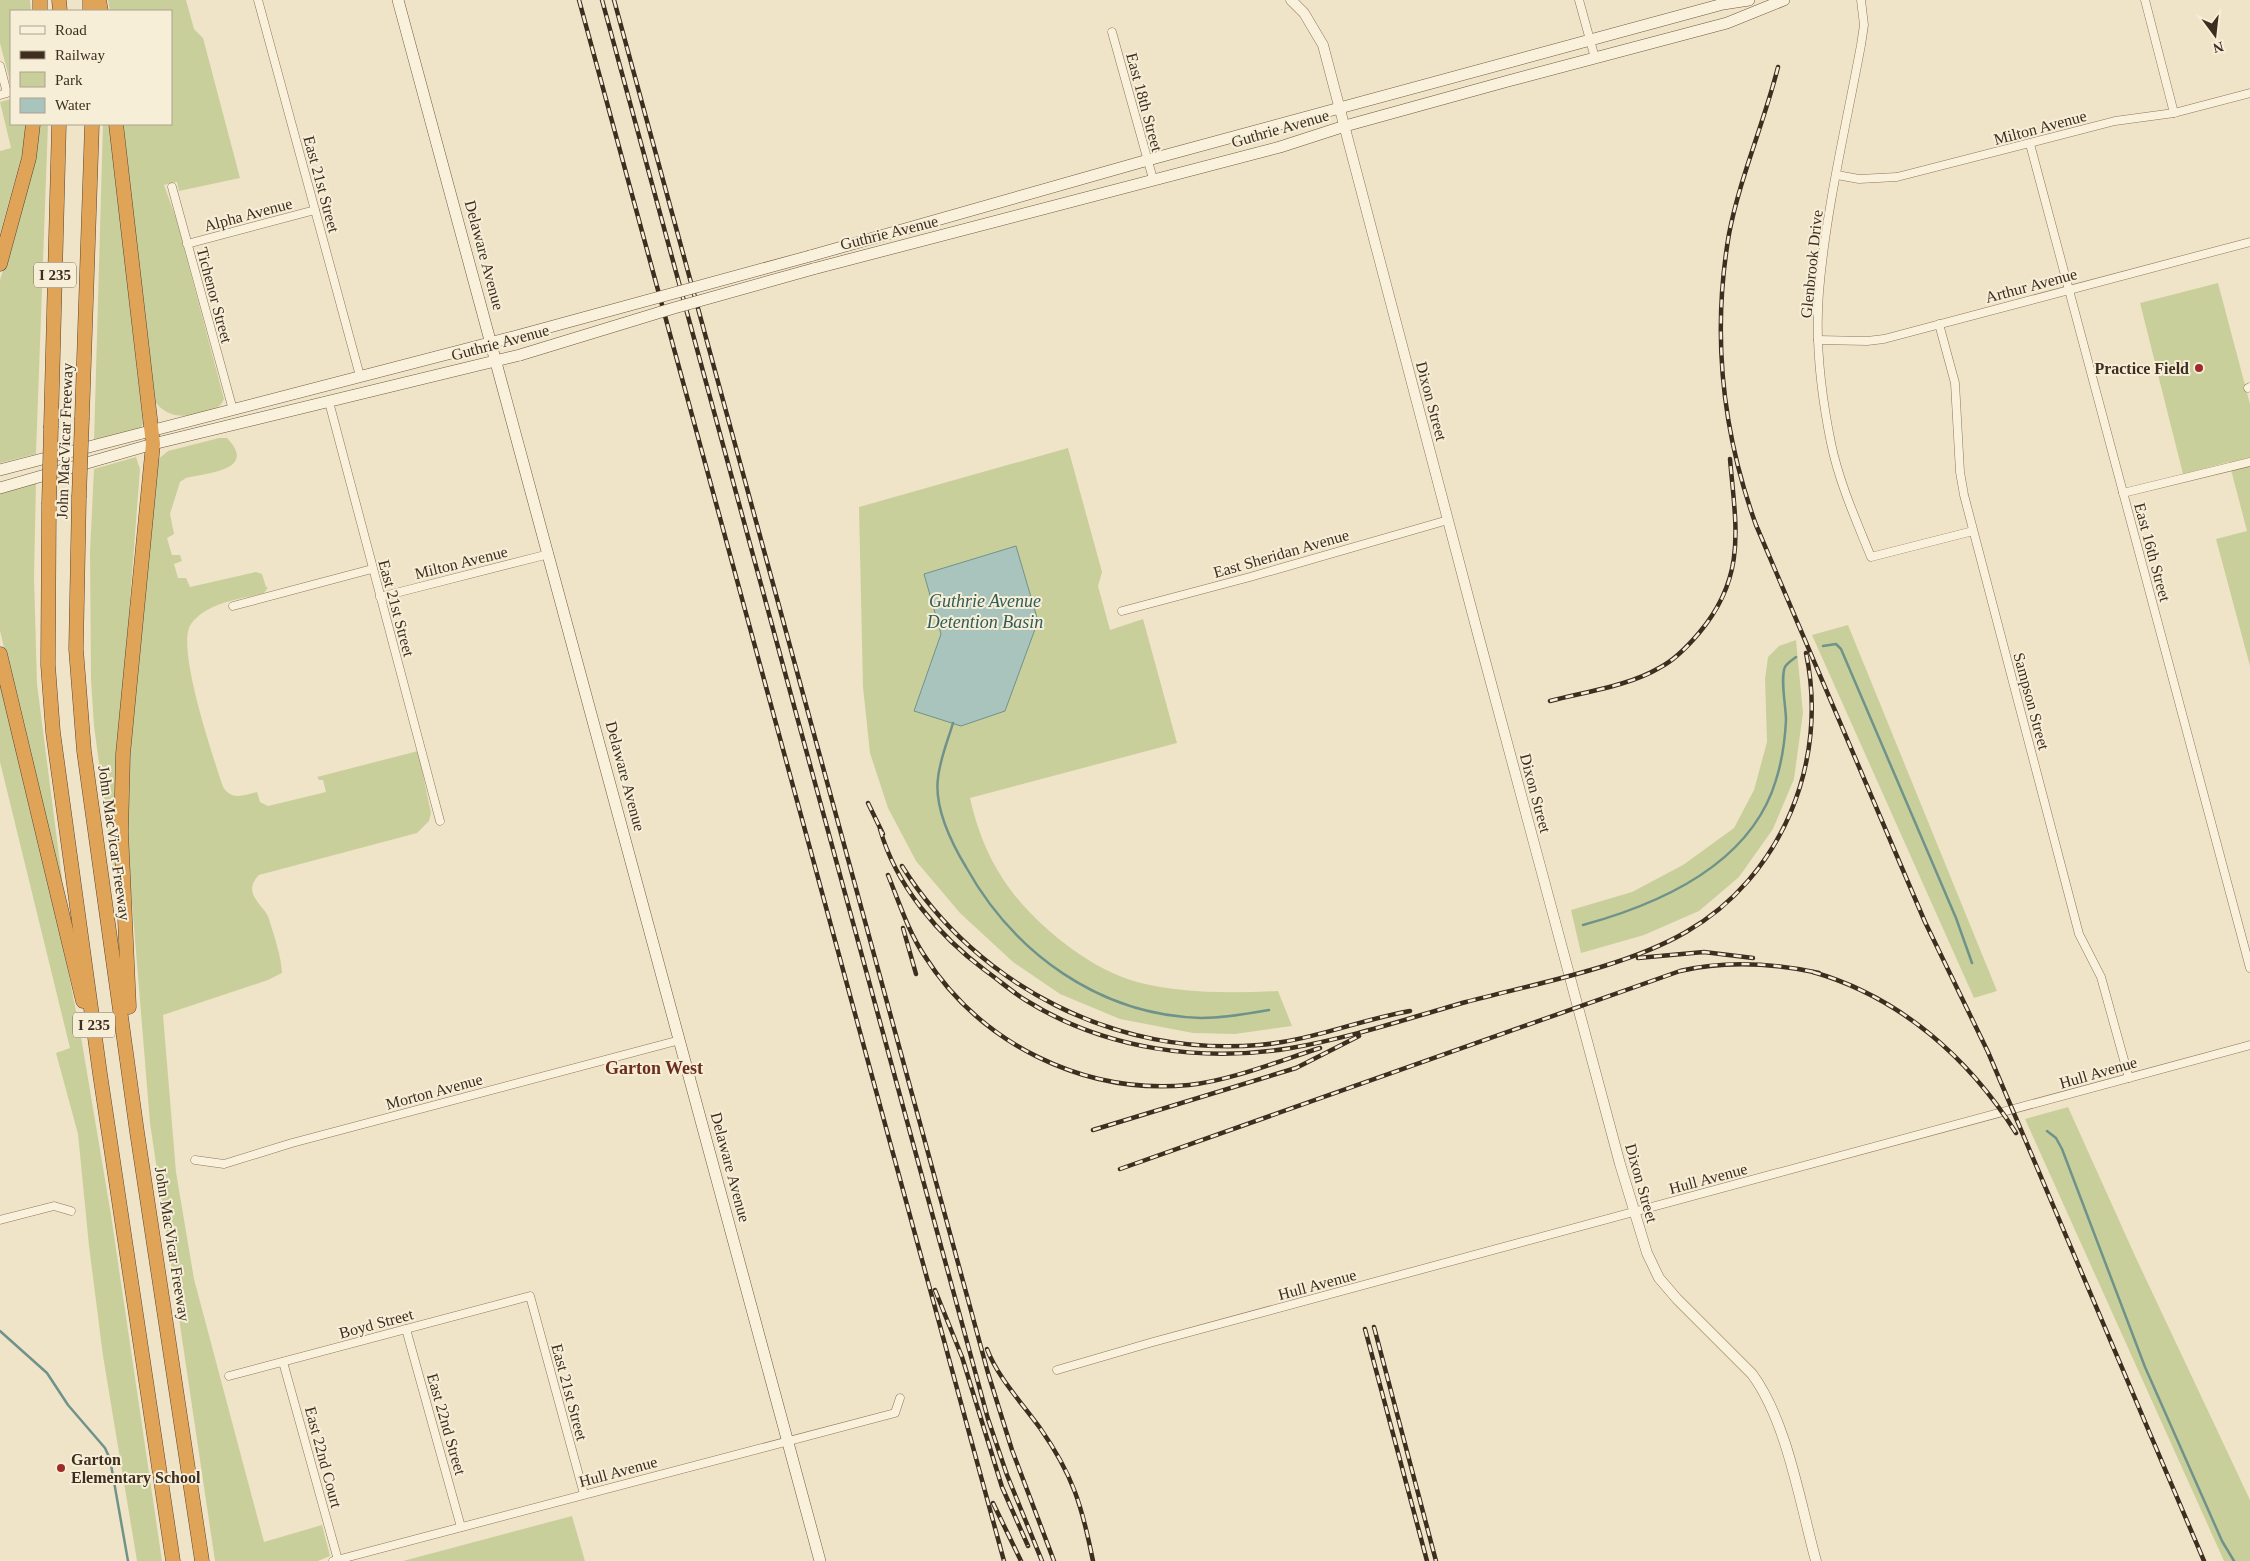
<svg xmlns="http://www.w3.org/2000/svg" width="2250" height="1561" viewBox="0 0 2250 1561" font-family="'Times New Roman',serif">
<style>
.green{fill:#c9cf9b}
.water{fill:#a9c4bc;stroke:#6f938a}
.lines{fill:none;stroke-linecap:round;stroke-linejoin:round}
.stream{stroke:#6f938a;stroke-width:2.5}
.minor-casing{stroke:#8d765c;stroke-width:9}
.tertiary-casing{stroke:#8d765c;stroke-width:11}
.secondary-casing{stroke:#6f573f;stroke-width:12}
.motorway-casing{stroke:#5b4430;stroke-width:15}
.minor{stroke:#faf1dc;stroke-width:8}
.tertiary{stroke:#faf1dc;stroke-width:10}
.secondary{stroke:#faf1dc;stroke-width:11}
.motorway{stroke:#e0a458;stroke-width:14}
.rail-casing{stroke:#3d2e20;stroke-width:4.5}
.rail{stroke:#f7eed8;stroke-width:2.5;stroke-dasharray:8;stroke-linecap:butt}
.secondary-bridge-casing{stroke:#6f573f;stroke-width:12;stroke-linecap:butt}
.motorway-bridge-casing{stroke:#5b4430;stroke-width:15;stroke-linecap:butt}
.secondary-bridge{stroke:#faf1dc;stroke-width:11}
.motorway-bridge{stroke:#e0a458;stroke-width:14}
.poi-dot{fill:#9e2a2b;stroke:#f7eed8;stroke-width:2}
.labels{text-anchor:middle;stroke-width:4;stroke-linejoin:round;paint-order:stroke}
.shield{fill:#f7eed8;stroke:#756857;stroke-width:1}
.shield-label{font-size:15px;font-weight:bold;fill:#3d2e20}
.street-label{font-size:16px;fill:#3d2e20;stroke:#f7eed8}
.poi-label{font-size:16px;font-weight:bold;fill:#3d2e20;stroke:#f7eed8;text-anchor:end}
.water-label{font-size:18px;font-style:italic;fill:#2f5d5a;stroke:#f7eed8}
.neighbourhood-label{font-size:18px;font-weight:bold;fill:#6b2e1e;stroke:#f7eed8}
</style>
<rect width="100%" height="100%" fill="#f0e4c8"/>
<g class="green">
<path d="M0 0H30L31 11H11V85L0 43Z"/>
<path d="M108 0H186L194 29 203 38 240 178 179 191 177 182 164 185 176 218 224 399C220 409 212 410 202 413 182 418 166 418 153 399L122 124H171V11H110Z"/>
<path d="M11 99V124H27L23 151 0 234V151L11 148 0 102Z"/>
<path d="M40 124H48L36 454 0 463V280L22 208Z"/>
<path d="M103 124H110L143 423 141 428 94 441Z"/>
<path d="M2218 283 2250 404V666L2216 539 2247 531 2229 462 2183 474 2140 303Z"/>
<path d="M219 438H227C258 470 208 473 186 478L180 482 170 514 174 534 167 538 172 555H180L182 561 174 564 178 578H186L190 587 256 572 262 574 266 587H268L264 593C241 599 207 602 191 624 175 646 214 759 223 787 232 801 243 795 257 792L260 802 268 806 326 792 323 780H319L317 777 418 751 431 813 429 821 417 833 259 875C240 894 266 906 269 919 274 936 281 955 282 973L268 980 163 1015 176 1172 194 1279 264 1542 322 1525 330 1556 318 1561H215L150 1123 129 866 127 810 130 743 156 461 168 451Z"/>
<path d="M1068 448 1102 572 1098 586 1110 630 1143 619 1177 743 970 798C976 826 987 855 1003 879 1030 921 1088 969 1137 982 1184 994 1230 993 1278 991L1292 1026 1235 1034 1193 1033 1120 1019 1060 994 1013 962 960 913 916 861 888 808 870 753 863 687 859 507Z"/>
<path d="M136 457 140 469 124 681 118 889H116L94 726 91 680 90 552 94 469Z"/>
<path d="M36 483 34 577 37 684 62 879H60L0 631V493Z"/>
<path d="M1848 625 1997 991 1974 998 1812 635Z"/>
<path d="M1796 640 1803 713 1794 779 1773 829 1739 877 1699 911 1644 935 1581 953 1571 910 1632 892 1683 865 1734 828 1754 790 1767 742 1765 679 1768 657 1779 646Z"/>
<path d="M0 684 59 926 80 1031 111 1215 162 1561H137L103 1356 89 1246 78 1134 56 1053 70 1048 0 762Z"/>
<path d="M2068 1107 2136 1258 2250 1500V1561H2224L2025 1119Z"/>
<path d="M572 1516 585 1561H403Z"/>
</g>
<path class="water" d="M1016 546 1038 621 1005 711 961 726 914 711 941 634 924 574Z"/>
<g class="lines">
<g class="stream">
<path d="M1823 646 1836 644 1841 649 1956 918 1972 963"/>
<path d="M953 723C948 740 940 759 938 778 934 808 951 842 966 867 1014 953 1099 1015 1201 1018 1224 1018 1247 1014 1269 1010"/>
<path d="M1583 925C1660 904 1751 864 1776 780 1782 761 1785 740 1786 720 1786 707 1780 678 1785 667 1787 663 1792 660 1796 657"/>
<path d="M2047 1131 2056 1138 2062 1149 2145 1367 2222 1541 2234 1561"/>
<path d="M0 1331 47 1373 68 1405 105 1448 110 1459 128 1561"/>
</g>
<defs>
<g id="minor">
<path d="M258 0 360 376"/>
<path d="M1579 0 1595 58"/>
<path d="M1861 0 1864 25 1861 45C1846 126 1826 209 1819 292 1815 341 1821 394 1831 443 1839 482 1856 520 1871 557L1973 531"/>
<path d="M2145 0 2174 113"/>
<path d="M1112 32 1153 179"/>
<path d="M0 66 7 93 0 95"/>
<path d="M2030 144 2250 968"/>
<path d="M1837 175 1859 179 1897 177 2115 121 2174 113 2250 93"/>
<path d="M172 187 233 410"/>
<path d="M187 244 315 210"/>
<path d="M1939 324 1955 383 1960 472 1964 495 2079 934 2101 977 2129 1078"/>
<path d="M1818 340 1867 341 1884 339 2250 242"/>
<path d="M2248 388 2250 387"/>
<path d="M329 402 440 821"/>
<path d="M2123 493 2250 462"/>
<path d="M380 597 549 554"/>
<path d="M233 606 372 569"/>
<path d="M1122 611 1250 577 1448 520"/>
<path d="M195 1160 224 1164 292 1143 680 1040"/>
<path d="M0 1220 54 1206 71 1211"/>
<path d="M406 1329 461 1527"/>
<path d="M283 1362 338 1560"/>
<path d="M1057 1370 1153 1342 2250 1045"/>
<path d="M229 1376 530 1296 584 1494"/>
<path d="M333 1561 895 1413 900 1398"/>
</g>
<path id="tertiary" d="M1291 0 1304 13 1323 45 1479 638 1620 1164 1647 1253 1659 1278 1677 1299 1752 1374C1787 1421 1800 1503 1816 1561"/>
<g id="secondary">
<path d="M398 0 820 1561"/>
<path d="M810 256 1148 160 1723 4 1749 0"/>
<path d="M813 269 1280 147 1345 126 1508 81 1727 23 1784 0"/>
<path d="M0 470 513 337"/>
<path d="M0 488 153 444 520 355"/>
</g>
<g id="motorway">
<path d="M59 0 60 11"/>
<path d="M90 0V11"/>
<path d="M99 0 101 11"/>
<path d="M40 11V0"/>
<path d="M116 124 153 444 123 754 121 832 129 1007"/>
<path d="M0 264 29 158 33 124"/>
<path d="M82 418 92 124"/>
<path d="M51 426 59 124"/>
<path d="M79 497 76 649 84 751 137 1132 202 1561"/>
<path d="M49 504 48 665 53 732 100 1074 173 1561"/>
<path d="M0 654 83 1001"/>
</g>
</defs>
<use href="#minor" class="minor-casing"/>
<use href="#tertiary" class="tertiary-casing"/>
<use href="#secondary" class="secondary-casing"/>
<use href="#motorway" class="motorway-casing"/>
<use href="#minor" class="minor"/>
<use href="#tertiary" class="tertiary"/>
<use href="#secondary" class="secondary"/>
<use href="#motorway" class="motorway"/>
<defs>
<g id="rail">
<path d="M579 0 1004 1561"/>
<path d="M602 0 988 1419 1007 1475 1042 1561"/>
<path d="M614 0 988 1373 1012 1450 1054 1561"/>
<path d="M1778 67C1764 123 1740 177 1729 234 1712 333 1722 431 1756 525L1925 922 1988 1052 2204 1561"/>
<path d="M1550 701C1584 692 1629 686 1659 668 1675 660 1688 646 1699 633 1747 576 1736 528 1730 459"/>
<path d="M868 803 883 834"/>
<path d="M880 829C896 886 939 936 986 971 1000 981 1012 992 1027 1001 1104 1049 1202 1063 1291 1048 1350 1038 1409 1018 1466 1002 1534 984 1626 967 1686 932 1782 877 1829 761 1806 653"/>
<path d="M902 866C978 987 1117 1057 1259 1045 1310 1041 1359 1020 1410 1011"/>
<path d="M888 875C899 902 908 931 924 955 980 1044 1084 1095 1189 1085 1232 1080 1279 1061 1320 1048"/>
<path d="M903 928 916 974"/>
<path d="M1638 958 1704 952 1753 958"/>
<path d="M1813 972C1900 997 1969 1058 2016 1133"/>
<path d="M1093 1130 1296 1068 1359 1036"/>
<path d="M1120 1169 1680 971C1727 960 1772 963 1819 973"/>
<path d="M935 1290 962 1357 1002 1487 1028 1546"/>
<path d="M1374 1327 1436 1561"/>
<path d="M1365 1329 1427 1561"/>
<path d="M987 1349C998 1378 1022 1403 1040 1428 1073 1475 1082 1506 1093 1561"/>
<path d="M993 1503 1021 1561"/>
</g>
</defs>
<use href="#rail" class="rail-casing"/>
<use href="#rail" class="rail"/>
<defs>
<g id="secondary-bridge">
<path d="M513 337 810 256"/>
<path d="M520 355 674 308 813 269"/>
</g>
<g id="motorway-bridge">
<path d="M79 497 82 418"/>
<path d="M49 504 51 426"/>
</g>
</defs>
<use href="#secondary-bridge" class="secondary-bridge-casing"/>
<use href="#motorway-bridge" class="motorway-bridge-casing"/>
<use href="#secondary-bridge" class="secondary-bridge"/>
<use href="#motorway-bridge" class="motorway-bridge"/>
</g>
<g class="poi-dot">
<circle cx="2199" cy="368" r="5"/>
<circle cx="61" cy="1468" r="5"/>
</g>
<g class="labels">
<g class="shield">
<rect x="34" y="262.5" width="42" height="25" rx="4"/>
<rect x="73" y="1012.5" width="42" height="25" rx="4"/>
</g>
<g class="shield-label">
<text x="55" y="280">I 235</text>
<text x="94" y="1030">I 235</text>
</g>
<g class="street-label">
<text transform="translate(1145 102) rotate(75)" y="6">East 18th Street</text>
<text transform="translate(2040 127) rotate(-15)" y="6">Milton Avenue</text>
<text transform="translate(1280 128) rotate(-16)" y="6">Guthrie Avenue</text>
<text transform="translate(322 184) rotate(75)" y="6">East 21st Street</text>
<text transform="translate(248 214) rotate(-15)" y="6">Alpha Avenue</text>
<text transform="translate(889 232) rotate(-14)" y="6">Guthrie Avenue</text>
<text transform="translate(485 255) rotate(75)" y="6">Delaware Avenue</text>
<text transform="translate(1811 264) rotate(-84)" y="6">Glenbrook Drive</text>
<text transform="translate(2031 285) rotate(-15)" y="6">Arthur Avenue</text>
<text transform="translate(215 295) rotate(75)" y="6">Tichenor Street</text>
<text transform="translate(500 342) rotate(-15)" y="6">Guthrie Avenue</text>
<text transform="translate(1432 401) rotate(75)" y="6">Dixon Street</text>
<text transform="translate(64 441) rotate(-88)" y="6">John MacVicar Freeway</text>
<text transform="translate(2153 552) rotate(75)" y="6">East 16th Street</text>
<text transform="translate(1281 553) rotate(-16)" y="6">East Sheridan Avenue</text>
<text transform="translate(461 562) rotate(-14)" y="6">Milton Avenue</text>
<text transform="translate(397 608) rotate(75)" y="6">East 21st Street</text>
<text transform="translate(2032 701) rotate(75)" y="6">Sampson Street</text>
<text transform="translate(626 776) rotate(75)" y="6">Delaware Avenue</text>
<text transform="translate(1536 793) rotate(75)" y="6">Dixon Street</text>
<text transform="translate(115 843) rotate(82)" y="6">John MacVicar Freeway</text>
<text transform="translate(2098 1072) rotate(-16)" y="6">Hull Avenue</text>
<text transform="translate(434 1091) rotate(-15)" y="6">Morton Avenue</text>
<text transform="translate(731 1167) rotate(75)" y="6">Delaware Avenue</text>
<text transform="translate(1708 1178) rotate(-15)" y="6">Hull Avenue</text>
<text transform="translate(1642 1183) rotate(74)" y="6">Dixon Street</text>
<text transform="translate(173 1244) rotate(81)" y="6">John MacVicar Freeway</text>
<text transform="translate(1317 1284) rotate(-15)" y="6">Hull Avenue</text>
<text transform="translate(376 1323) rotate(-15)" y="6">Boyd Street</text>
<text transform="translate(570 1392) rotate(75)" y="6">East 21st Street</text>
<text transform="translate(447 1424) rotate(74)" y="6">East 22nd Street</text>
<text transform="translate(324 1457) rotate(75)" y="6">East 22nd Court</text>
<text transform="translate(618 1471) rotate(-15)" y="6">Hull Avenue</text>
</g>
<g class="poi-label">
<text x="2189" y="374">Practice Field</text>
<text x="71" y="1465" text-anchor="start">Garton<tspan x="71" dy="18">Elementary School</tspan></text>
</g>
<g class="water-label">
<text x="985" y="607">Guthrie Avenue<tspan x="985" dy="21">Detention Basin</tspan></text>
</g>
<g class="neighbourhood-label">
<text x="654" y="1074">Garton West</text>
</g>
</g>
<rect x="10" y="10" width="162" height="115" fill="#f7eed8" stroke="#ada18e"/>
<rect x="20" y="26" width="25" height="8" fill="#faf1dc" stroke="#ada18e"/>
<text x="55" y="35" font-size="15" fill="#3d2e20">Road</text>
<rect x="20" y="51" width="25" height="8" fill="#3d2e20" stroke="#ada18e"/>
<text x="55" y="60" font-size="15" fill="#3d2e20">Railway</text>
<rect x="20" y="72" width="25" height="15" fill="#c9cf9b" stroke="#ada18e"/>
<text x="55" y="85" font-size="15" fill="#3d2e20">Park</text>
<rect x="20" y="98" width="25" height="15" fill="#a9c4bc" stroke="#ada18e"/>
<text x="55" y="110" font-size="15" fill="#3d2e20">Water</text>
<g transform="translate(2215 35) rotate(165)" stroke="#f7eed8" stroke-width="4" paint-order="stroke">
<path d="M0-4L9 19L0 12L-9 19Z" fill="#3d2e20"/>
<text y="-8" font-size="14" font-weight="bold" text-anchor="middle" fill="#3d2e20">N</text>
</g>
</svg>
